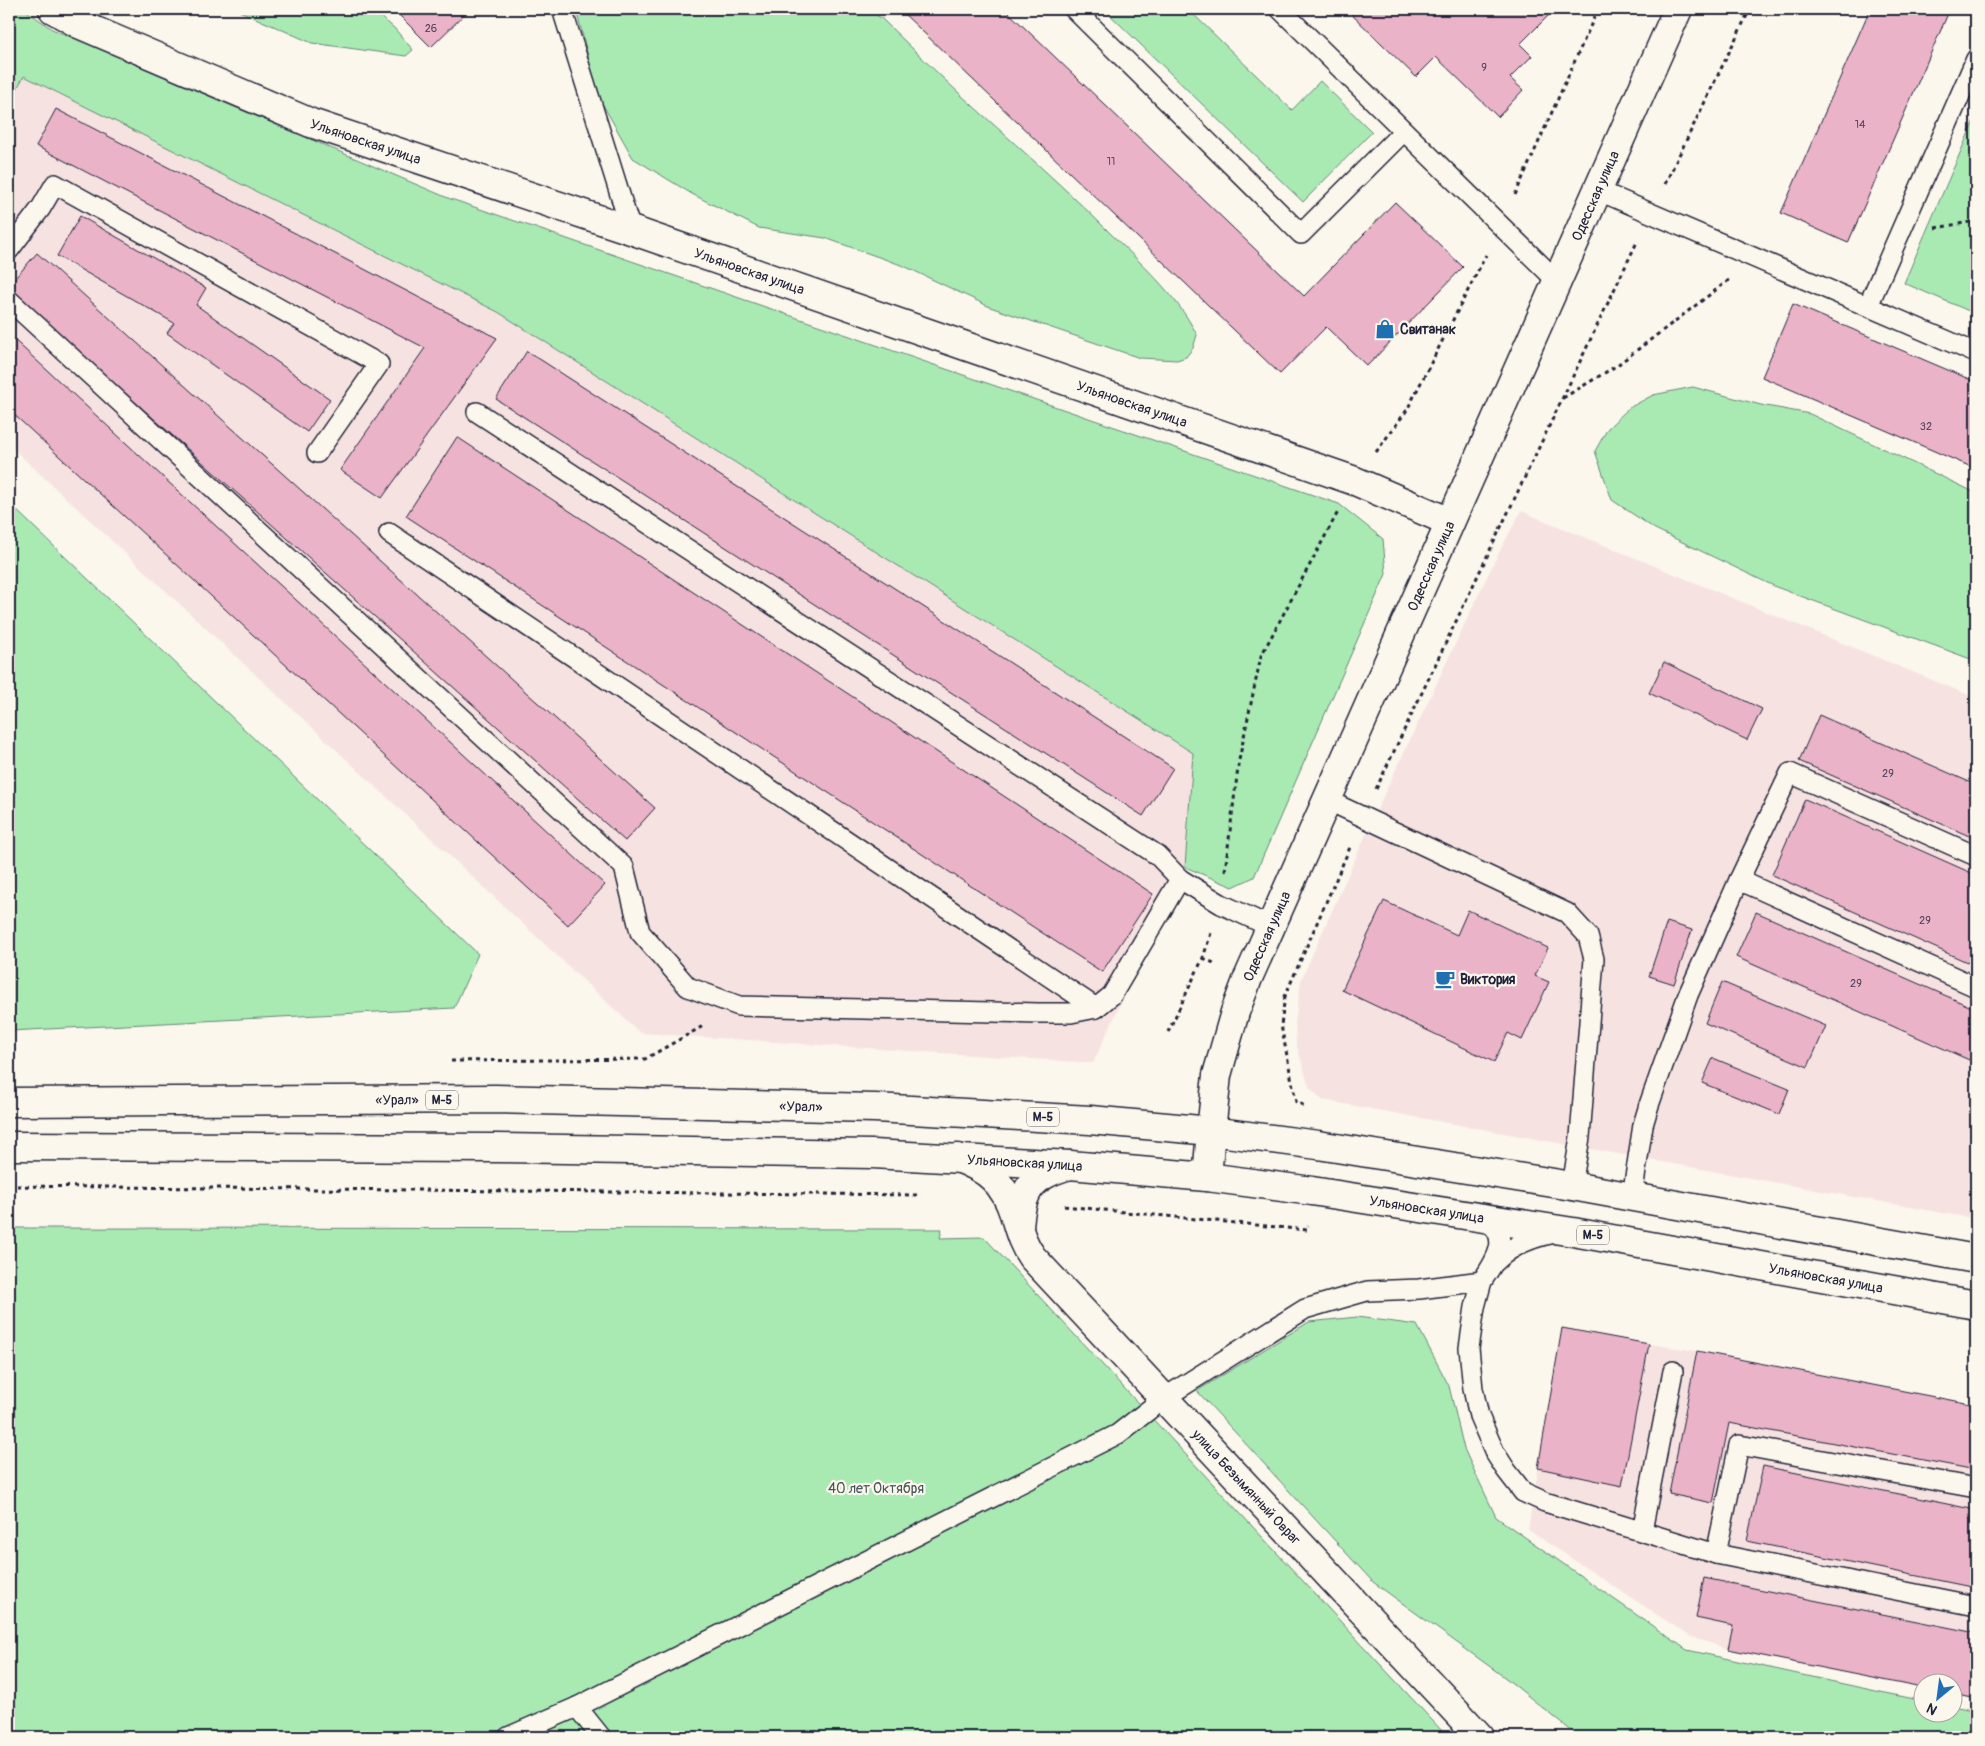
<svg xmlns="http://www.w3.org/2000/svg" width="1985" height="1746" viewBox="0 0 1985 1746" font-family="Pangolin,sans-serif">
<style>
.built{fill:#f6e3e1}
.green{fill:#a9eab3;stroke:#668677}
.building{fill:#eab3c8;stroke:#22223b}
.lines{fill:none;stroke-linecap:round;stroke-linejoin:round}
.lane-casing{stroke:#22223b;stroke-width:22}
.street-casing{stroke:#22223b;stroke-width:31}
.highway-casing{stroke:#22223b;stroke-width:31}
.path{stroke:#22223b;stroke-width:3;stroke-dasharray:4 4;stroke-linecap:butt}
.lane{stroke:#fbf7ec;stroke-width:19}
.street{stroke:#fbf7ec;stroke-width:28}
.highway{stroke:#fbf7ec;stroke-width:28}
.labels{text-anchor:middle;stroke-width:4.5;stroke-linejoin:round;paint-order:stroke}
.number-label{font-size:11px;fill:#54465e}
.shield{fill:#fbf7ec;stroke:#636270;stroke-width:1}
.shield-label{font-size:12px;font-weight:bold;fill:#22223b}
.street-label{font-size:14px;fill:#22223b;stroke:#fbf7ec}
.poi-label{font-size:14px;font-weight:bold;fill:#22223b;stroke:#fbf7ec;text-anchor:start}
.park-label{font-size:14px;fill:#445459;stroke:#fbf7ec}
</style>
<rect width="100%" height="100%" fill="#fbf7ec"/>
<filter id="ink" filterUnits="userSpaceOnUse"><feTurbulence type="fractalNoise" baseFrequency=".02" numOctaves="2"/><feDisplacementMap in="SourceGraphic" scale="10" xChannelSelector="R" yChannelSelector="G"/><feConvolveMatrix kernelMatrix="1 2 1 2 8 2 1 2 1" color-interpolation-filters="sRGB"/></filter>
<g filter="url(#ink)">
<g class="built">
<path d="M24 76 498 312 1193 753 1185 867 1093 1063 640 1033 9 445V103Z"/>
<path d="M1521 511 1976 698V1219L1322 1100 1309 1087 1296 1043 1295 1023 1301 980 1381 801 1493 564Z"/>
<path d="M1562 1328 1649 1344 1697 1351 1976 1405V1699L1953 1694 1952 1684H1922V1688L1728 1649 1691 1637 1528 1530Z"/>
</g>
<g class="green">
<path d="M9 9H24L52 29 448 198 1339 504 1383 539 1386 574 1254 877 1233 887 1185 867 1193 753 498 312 24 76 9 103Z"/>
<path d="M235 9H372L394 28 413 50 406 56 312 43Z"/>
<path d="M576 9H867L881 18C908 44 934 70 961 95 1009 139 1059 182 1106 229 1138 261 1176 293 1197 335L1193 348 1186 357 1177 360 1140 358 990 307 904 266 825 238 759 228 692 194 633 158 598 96Z"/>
<path d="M1104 9H1188L1292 110 1320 81 1372 132 1303 202Z"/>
<path d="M1976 116V314L1904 283Z"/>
<path d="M1693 387 1761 405 1810 414 1976 493V661L1776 587 1655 529 1612 500 1595 451 1608 428 1629 408 1653 395Z"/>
<path d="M9 503 478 954 454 1008 9 1031Z"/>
<path d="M9 1228 942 1229 940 1238 984 1237 1442 1731 1437 1737H9Z"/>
<path d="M1357 1317 1417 1325 1449 1386 1464 1449 1496 1517 1687 1650 1922 1701V1714H1952L1953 1707 1976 1712V1737H1579L1507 1679 1373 1582 1197 1391 1309 1322Z"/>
</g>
<g class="building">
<path d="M393 9H470L431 47Z"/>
<path d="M899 9H1005L1304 296 1395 202 1463 267 1367 366 1326 327 1280 374Z"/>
<path d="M1346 9H1440L1442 11 1443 9H1555L1520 44 1532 56 1510 78 1523 90 1498 117 1436 57 1416 77Z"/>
<path d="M1870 9H1950L1848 243 1781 213Z"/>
<path d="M56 109 497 338 382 498 340 470 425 348 36 146Z"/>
<path d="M80 216 206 288 196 305 330 399 307 432 167 333 174 323 57 256Z"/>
<path d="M37 253 655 808 625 841 9 289V285Z"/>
<path d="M1793 304 1976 382V469L1762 377Z"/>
<path d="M9 335 605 885 568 925 9 410Z"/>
<path d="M527 351 1173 768 1143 816 496 399Z"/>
<path d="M457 437 1153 894 1102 972 406 516Z"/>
<path d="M1664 662 1762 709 1747 740 1649 693Z"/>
<path d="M1819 715 1976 785V839L1799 761Z"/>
<path d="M1805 799 1976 875V966L1772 875Z"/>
<path d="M1384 901 1457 935 1468 910 1548 948 1535 976 1549 982 1522 1040 1508 1033 1494 1062 1342 990Z"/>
<path d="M1756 912 1976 1009V1063L1736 957Z"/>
<path d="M1667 922 1692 930 1674 984 1649 976Z"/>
<path d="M1722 982 1826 1026 1808 1067 1705 1023Z"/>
<path d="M1713 1058 1789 1089 1779 1114 1702 1083Z"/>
<path d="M1562 1328 1649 1344 1622 1486 1538 1468Z"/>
<path d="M1697 1351 1976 1405V1470L1729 1423 1713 1503 1669 1494Z"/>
<path d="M1763 1466 1976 1510V1588L1747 1541Z"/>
<path d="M1704 1578 1976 1633V1699L1952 1694V1684H1922V1688L1728 1649 1733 1626 1696 1618Z"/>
</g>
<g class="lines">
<defs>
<g id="lane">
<path d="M562 9 631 230"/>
<path d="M1074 9 1301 234 1404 131"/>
<path d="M1280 9 1557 281"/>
<path d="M1597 190 1976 353"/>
<path d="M9 250 41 208 55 184 379 364 317 453"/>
<path d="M9 300 624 867 640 932 688 987 739 1006 1038 1013H1071L1096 1008 1112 995 1180 879 1157 855 477 412"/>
<path d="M1868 306 1976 59"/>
<path d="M389 533 1096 1008"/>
<path d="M1327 800 1567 913 1588 936 1594 959 1580 1137 1572 1186"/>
<path d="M1180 879 1221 904 1271 927"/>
<path d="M1739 880 1976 987"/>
<path d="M1632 1197 1643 1125 1649 1105 1688 995 1739 880 1790 773 1976 856"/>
<path d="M1495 1262C1512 1245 1532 1237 1556 1233"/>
<path d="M1482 1281 1475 1307 1469 1348 1473 1389 1479 1416 1495 1453 1506 1470 1523 1492 1545 1502 1716 1554 1976 1606"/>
<path d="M1642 1531 1673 1371"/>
<path d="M1716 1554 1739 1445 1976 1488"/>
<path d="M577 1707 601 1737"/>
<path d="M508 1737 577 1707 1118 1434 1164 1398 1305 1309 1367 1291 1419 1289 1482 1281C1497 1259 1514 1233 1480 1218"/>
</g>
<g id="street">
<path id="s1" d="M53 9 79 24 311 123 631 230 1355 481 1450 522"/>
<path id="s2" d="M1211 1131 1217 1075 1235 1012 1248 978 1678 9"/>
<path id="s3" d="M958 1158C987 1169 1004 1182 1014 1214 1019 1230 1022 1243 1032 1257L1480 1737"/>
<path d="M1019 1228C1021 1188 1033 1175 1070 1165"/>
</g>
<g id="highway">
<path id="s4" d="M9 1102 496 1099 875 1108 1090 1120 1211 1131 1318 1145 1572 1186 1976 1259"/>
<path id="s5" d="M9 1146 496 1148 873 1154 1070 1165 1207 1177 1312 1191 1573 1232 1976 1305"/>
<path d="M1207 1177 1211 1131"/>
</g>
</defs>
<use href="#lane" class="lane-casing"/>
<use href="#street" class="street-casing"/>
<use href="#highway" class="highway-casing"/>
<g class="path">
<path d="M1665 184 1750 9"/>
<path d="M1515 195 1598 9"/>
<path d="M1935 228 1976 221"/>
<path d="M1563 398 1616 366 1729 280"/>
<path d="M1376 452 1407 410 1486 255"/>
<path d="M1376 789 1637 242"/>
<path d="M1225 871 1239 760 1261 656 1338 512"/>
<path d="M1203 958 1216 964"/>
<path d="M1283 995 1285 996 1351 845"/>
<path d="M1285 996 1281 1025 1296 1102 1305 1106"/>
<path d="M1168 1032 1203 958 1211 933"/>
<path d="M451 1061 645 1059 703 1026"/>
<path d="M9 1186 921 1195"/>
<path d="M1064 1206 1307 1230 1308 1226"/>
</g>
<use href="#lane" class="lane"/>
<use href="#street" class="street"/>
<use href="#highway" class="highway"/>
</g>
</g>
<defs>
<symbol id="shop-bare" viewBox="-9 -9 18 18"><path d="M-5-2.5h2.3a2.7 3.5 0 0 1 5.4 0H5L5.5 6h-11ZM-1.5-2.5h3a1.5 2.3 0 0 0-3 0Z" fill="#1f6fb2" stroke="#fbf7ec" stroke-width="2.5" paint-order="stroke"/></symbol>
<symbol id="cafe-bare" viewBox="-9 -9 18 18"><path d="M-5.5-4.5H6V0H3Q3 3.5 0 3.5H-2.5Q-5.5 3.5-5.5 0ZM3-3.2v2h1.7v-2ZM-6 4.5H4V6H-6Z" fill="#1f6fb2" stroke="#fbf7ec" stroke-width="2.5" paint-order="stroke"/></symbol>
</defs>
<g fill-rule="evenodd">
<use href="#shop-bare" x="1371" y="315" width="28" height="28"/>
<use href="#cafe-bare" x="1431" y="965" width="28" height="28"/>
</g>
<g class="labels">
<g class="number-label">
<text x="431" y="32">26</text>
<text x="1484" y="71">9</text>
<text x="1860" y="128">14</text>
<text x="1111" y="165">11</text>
<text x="1926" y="430">32</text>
<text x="1888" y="777">29</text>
<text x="1925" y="924">29</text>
<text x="1856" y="987">29</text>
</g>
<g class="shield">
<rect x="426" y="1090.5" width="32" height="19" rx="4"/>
<rect x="1027" y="1107.5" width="32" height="19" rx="4"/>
<rect x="1577" y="1225.5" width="32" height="19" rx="4"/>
</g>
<g class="shield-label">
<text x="442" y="1104">М-5</text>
<text x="1043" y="1121">М-5</text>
<text x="1593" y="1239">М-5</text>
</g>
<g class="street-label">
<text dy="5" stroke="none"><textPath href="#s1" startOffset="340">Ульяновская улица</textPath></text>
<text dy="5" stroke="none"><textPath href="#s2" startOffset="1014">Одесская улица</textPath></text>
<text dy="5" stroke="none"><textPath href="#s1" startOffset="745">Ульяновская улица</textPath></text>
<text dy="5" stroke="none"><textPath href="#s1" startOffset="1150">Ульяновская улица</textPath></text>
<text dy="5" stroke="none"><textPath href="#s2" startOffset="609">Одесская улица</textPath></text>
<text dy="5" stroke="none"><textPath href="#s2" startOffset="204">Одесская улица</textPath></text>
<text dy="5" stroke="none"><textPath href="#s4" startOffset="388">«Урал»</textPath></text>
<text dy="5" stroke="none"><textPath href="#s4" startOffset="792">«Урал»</textPath></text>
<text dy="5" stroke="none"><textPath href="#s5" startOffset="1016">Ульяновская улица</textPath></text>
<text dy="5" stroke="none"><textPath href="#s5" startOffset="1421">Ульяновская улица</textPath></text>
<text dy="5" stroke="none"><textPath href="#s5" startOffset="1826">Ульяновская улица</textPath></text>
<text dy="5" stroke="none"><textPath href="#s3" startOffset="444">улица Безымянный Овраг</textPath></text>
</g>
<g class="poi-label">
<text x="1400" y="334">Свитанак</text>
<text x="1460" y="984">Виктория</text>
</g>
<g class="park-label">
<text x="876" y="1493">40 лет Октября</text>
</g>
</g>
<rect width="1985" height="1746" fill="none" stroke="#fbf7ec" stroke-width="30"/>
<rect x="15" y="15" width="1955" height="1716" fill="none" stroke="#22223b" stroke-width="2" filter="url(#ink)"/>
<g transform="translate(1938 1698) rotate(209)"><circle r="24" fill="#fbf7ec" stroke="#a4a2a5"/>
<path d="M0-4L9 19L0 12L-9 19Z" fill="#1f6fb2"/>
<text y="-8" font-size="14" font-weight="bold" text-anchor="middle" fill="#22223b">N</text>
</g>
</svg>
